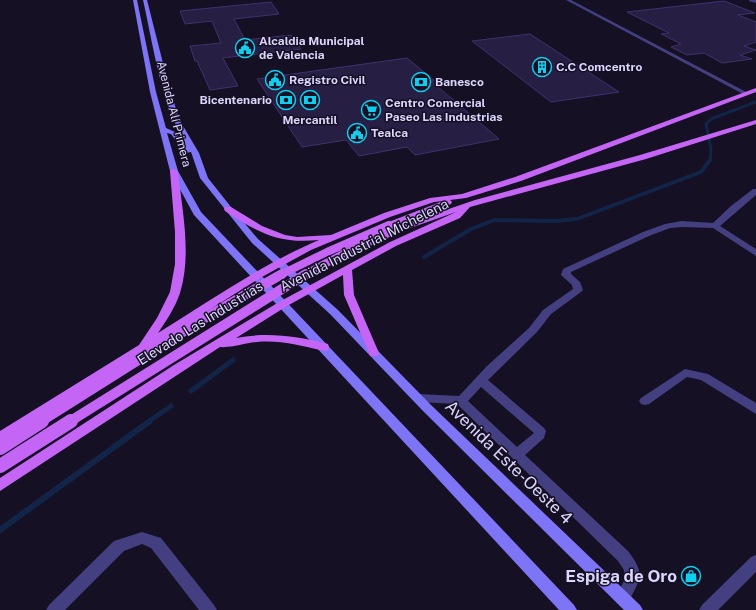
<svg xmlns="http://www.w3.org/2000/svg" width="756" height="610" viewBox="0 0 756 610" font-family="'Public Sans',sans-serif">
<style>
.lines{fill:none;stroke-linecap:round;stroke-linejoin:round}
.stream-far3{stroke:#122447;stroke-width:3}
.stream-far2{stroke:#122447;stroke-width:4}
.stream-far1{stroke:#122447;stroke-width:5}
.stream{stroke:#122447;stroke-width:6}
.building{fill:#271e44;stroke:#40316e}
.minor{fill:#443f80;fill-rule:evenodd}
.secondary{fill:#7d74f6;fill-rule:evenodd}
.primary{fill:#c565f5;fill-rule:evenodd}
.primary-bridge-far2{stroke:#c565f5;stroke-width:8}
.primary-bridge-far1{stroke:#c565f5;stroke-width:10}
.primary-bridge{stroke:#c565f5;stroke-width:14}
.labels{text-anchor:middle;stroke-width:3;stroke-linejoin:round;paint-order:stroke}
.far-poi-label{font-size:12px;font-weight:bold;fill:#dcd6fc;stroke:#151024;text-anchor:start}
.far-street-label{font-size:12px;fill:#dcd6fc;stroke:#151024}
.street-label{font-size:14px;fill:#dcd6fc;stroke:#151024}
.near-street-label{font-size:17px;fill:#dcd6fc;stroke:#151024}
.near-poi-label{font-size:17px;font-weight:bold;fill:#dcd6fc;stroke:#151024;text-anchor:end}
</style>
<rect width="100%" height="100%" fill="#151024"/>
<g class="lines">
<path class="stream-far3" d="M710 161 711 149 706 124 711 119 756 102"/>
<path class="stream-far2" d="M424 257 471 229 495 220 556 221 577 219 701 172 710 160"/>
<g class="stream-far1">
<path d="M191 391 233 360"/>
<path d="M148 422 171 406"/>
</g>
<path class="stream" d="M0 530 150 421"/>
</g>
<g class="building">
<path d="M724 1 755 13 738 15 756 22V42L744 46 756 50 740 55 752 59 722 63 704 53 687 55 671 47 681 44 661 34 669 33 627 12Z"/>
<path d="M271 2 279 14 234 19 245 40 291 35 301 49 223 58 238 86 210 90 197 61H195L190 46 221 43 212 21 185 24 180 11Z"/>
<path d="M530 34 619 92 551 102 472 41Z"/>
<path d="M407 58 435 81H431L499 139 415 155 407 147 359 156 346 140 302 147 257 79Z"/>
</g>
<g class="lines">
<g class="minor">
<path d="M566 0H571L750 94 745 95Z"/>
<path d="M749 0H756V3L749 1Z"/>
<path d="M753 189H756V195L720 226 756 249V256L713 228 682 227 670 228 649 236 571 272V274L580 282 583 290 581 292 551 314 537 332 488 380 544 428 546 431 544 438 525 455 628 551C646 574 640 579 628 603L623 605 618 603 615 598 624 581V570L618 561 457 404 418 402 414 401 412 398 414 395 418 394 459 396 487 366 529 328 543 310 573 289 572 285 561 275 563 269 643 232 665 224 682 221 713 223 731 206ZM481 387 534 433 517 447 468 401Z"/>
<path d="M685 369 708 374 756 403V414L701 380 687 377 649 404 645 405 641 404 639 401 641 398Z"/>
<path d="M142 532 161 538 214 605 217 610H199L151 548 142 544 124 551 65 610H46L49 605 114 541Z"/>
<path d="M756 555V572L718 610H699L702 605 751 557Z"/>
</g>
<path class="secondary" d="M133 0H137L156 92 166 128 175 132 186 144C160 101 154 48 143 0H147L167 79 179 119 199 153 208 178 231 207 258 239 338 310 431 405 640 605 643 610H624L423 411 330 314 252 243 200 178 191 152 185 153 171 134 167 133 178 171 201 212 574 605 577 610H559L194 215 170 171 150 92Z"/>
<g class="primary">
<path d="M756 88V92L521 181 466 198 450 200 452 202 451 204 389 228 385 225 386 223 443 201 434 202 390 217 311 250 260 278 0 442V431L139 345 157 318 170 292 175 264V232L170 171 171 169H174L178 171C182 210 192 254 180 293 175 308 166 321 158 333 210 301 262 264 319 240 278 244 259 233 225 211L224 209 225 207H231L262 226 285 235 297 237 331 235 384 213 430 198 462 194 515 177Z"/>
<path d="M756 120V124L646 159 470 207 460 218 396 246 352 270 354 295 379 353 378 356H370L369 353 344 295 343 275 287 306 236 338C267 332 297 336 328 344L329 347 328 350 324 351C301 346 281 340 257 342 245 343 232 348 220 347L0 491V478L174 365 279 302 390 242 456 212 396 233H390L389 231 390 229 475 200 640 155Z"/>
</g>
<g class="primary-bridge-far2">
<path d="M280 275 327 252 389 225"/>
<path d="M304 275 347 252 393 231"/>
</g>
<g class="primary-bridge-far1">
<path d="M40 422 208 316 282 274"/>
<path d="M69 422 306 274"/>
</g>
<g class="primary-bridge">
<path d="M0 448 42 421"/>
<path d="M0 466 71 421"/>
</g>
</g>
<defs>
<symbol id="civic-ring" viewBox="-11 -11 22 22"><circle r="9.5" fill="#151024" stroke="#10ceee" stroke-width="1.5"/><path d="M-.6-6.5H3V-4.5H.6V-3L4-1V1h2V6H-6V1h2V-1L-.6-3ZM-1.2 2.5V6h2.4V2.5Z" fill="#10ceee"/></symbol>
<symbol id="building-ring" viewBox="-11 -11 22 22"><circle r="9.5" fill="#151024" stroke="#10ceee" stroke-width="1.5"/><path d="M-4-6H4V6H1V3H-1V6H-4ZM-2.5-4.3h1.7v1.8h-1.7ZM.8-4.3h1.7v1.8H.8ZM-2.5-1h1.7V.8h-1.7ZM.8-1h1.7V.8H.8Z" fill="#10ceee"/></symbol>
<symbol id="bank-ring" viewBox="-11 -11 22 22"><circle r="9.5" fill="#151024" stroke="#10ceee" stroke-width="1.5"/><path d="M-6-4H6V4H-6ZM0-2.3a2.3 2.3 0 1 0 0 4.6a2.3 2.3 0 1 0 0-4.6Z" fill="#10ceee"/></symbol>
<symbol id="supermarket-ring" viewBox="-11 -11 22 22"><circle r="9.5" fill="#151024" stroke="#10ceee" stroke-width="1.5"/><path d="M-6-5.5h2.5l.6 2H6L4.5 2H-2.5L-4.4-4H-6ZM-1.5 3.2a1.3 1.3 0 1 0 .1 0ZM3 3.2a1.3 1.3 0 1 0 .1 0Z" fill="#10ceee"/></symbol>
<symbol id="shop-ring" viewBox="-11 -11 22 22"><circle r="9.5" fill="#151024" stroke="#10ceee" stroke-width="1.5"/><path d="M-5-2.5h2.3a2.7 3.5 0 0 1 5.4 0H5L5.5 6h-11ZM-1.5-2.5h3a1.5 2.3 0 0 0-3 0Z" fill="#10ceee"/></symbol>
</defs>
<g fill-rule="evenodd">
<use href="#civic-ring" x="234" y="37" width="22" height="22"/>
<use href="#building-ring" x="531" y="56" width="22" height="22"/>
<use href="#civic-ring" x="264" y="69" width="22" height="22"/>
<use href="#bank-ring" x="410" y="71" width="22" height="22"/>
<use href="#bank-ring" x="275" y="89" width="22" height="22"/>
<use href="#bank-ring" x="299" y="89" width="22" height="22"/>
<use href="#supermarket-ring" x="360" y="99" width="22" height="22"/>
<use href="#civic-ring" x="346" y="122" width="22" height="22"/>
<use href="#shop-ring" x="680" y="565" width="22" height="22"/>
</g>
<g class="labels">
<g class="far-poi-label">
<text x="259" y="45">Alcaldia Municipal<tspan x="259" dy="14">de Valencia</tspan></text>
<text x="556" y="71">C.C Comcentro</text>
<text x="289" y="84">Registro Civil</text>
<text x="435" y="86">Banesco</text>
<text x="272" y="104" text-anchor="end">Bicentenario</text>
<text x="385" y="107">Centro Comercial<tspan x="385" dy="14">Paseo Las Industrias</tspan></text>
<text x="310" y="124" text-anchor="middle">Mercantil</text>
<text x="371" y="137">Tealca</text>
</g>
<g class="far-street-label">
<text transform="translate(174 114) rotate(76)" y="4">Avenida Alí Primera</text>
</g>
<g class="street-label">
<text transform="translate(364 245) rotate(-27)" y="5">Avenida Industrial Michelena</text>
<text transform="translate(200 323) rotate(-32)" y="5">Elevado Las Industrias</text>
</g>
<g class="near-street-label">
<text transform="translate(509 462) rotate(44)" y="6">Avenida Este-Oeste 4</text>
</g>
<g class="near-poi-label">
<text x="677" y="582">Espiga de Oro</text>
</g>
</g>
</svg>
